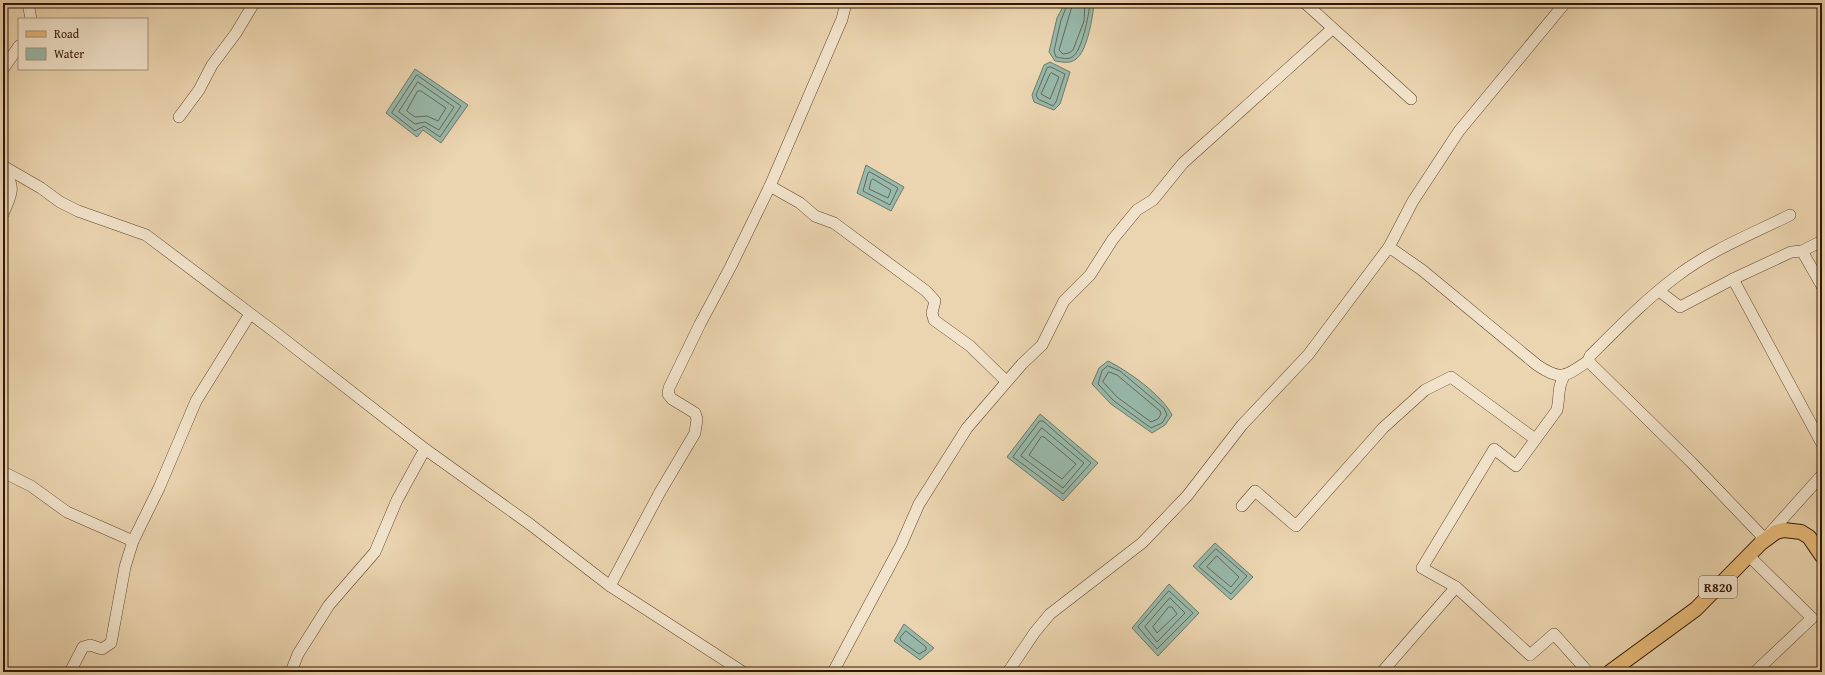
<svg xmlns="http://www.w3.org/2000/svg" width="1825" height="675" viewBox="0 0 1825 675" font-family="'Gentium Book Plus',serif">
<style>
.water{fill:#98b9ab;stroke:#6f7869}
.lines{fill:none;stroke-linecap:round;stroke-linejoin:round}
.shore{stroke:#646858;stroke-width:1}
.minor-casing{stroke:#604630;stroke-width:12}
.major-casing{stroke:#311605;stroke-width:16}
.minor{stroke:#f2e4cc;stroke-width:11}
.major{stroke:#e6ba78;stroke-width:14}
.labels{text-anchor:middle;stroke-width:3;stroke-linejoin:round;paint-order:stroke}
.shield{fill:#f2e4cc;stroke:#6b5441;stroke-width:1}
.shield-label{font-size:13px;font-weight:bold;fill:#311605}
</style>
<rect width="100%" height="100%" fill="#ebd5b0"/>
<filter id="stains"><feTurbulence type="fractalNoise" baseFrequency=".005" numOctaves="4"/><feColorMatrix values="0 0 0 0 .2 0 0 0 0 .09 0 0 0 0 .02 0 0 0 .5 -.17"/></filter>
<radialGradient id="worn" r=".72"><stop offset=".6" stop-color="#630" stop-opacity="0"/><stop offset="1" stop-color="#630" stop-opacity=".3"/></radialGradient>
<g class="water">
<path d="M1065 3H1094C1093 16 1087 52 1076 59 1070 64 1062 62 1055 61L1049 52 1057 18Z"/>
<path d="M1050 62 1070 72 1060 104 1054 110 1034 102 1032 95 1044 65Z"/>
<path d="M415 69 468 105 441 143 423 130 417 137 386 113Z"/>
<path d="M866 165 904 187 891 211 857 193Z"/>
<path d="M1108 361C1128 371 1162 395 1172 415L1165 425 1152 433 1111 404 1092 384 1099 368Z"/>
<path d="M1040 414 1098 463 1063 501 1007 457Z"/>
<path d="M1215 543 1253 577 1231 600 1193 566Z"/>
<path d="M1169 584 1199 613 1158 656 1132 628Z"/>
<path d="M904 624 934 648 920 660 894 641Z"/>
</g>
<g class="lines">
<g class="shore">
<path d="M1068 3 1061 20 1054 51 1056 57C1062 58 1067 60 1072 57 1082 52 1089 14 1090 3"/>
<path d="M1073 3 1059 50 1063 54 1069 53 1073 50 1084 21 1085 3"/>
<path d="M1051 67 1065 74 1056 102 1053 106 1038 99 1036 95 1047 68Z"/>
<path d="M1052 73 1059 77 1050 99 1041 94 1050 74Z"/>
<path d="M417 75 461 106 440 137 424 126 415 131 392 113Z"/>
<path d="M418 82 454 107 439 130 425 122 415 124 399 112Z"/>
<path d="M418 91H421L446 108 438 121 427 116 415 117 407 111Z"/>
<path d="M870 172 898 188 890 205 863 191 868 173Z"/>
<path d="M873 179 891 190 888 198 869 189 871 181Z"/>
<path d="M1108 366 1120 371 1164 408 1167 415 1162 423 1151 428 1114 401 1098 384 1102 371Z"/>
<path d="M1109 372 1117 375 1160 411 1161 414 1158 419 1151 422 1117 397 1103 382Z"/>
<path d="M1040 421H1043L1091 463 1063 494 1013 457Z"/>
<path d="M1042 428 1084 463 1063 488 1021 456Z"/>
<path d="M1044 437 1076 464 1062 479 1029 455 1041 437Z"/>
<path d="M1216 549 1247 576 1231 594 1199 567Z"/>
<path d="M1217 556 1239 577 1231 587 1207 567Z"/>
<path d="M1169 591 1193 613 1157 649 1138 627Z"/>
<path d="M1170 598 1185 613 1157 642 1145 627Z"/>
<path d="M1169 607H1172L1177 614 1157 633 1153 627Z"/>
<path d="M906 631 926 647V650L919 654 901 641 900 638Z"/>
</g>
<defs>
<g id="minor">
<path d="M28 3 31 19"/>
<path d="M1305 3 1411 99"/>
<path d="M3 69 19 46"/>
<path d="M179 117 199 90 212 65 236 33 254 3"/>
<path d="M3 166 41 188 60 202 78 211 146 235 276 333 425 449 531 525 610 586 743 672"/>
<path d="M770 186 800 203 815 216 834 223 926 291 935 301 932 313 934 320 970 346 1006 381"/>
<path d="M3 214C11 195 17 188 3 169"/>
<path d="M1389 247 1413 201 1459 131 1565 3"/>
<path d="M1802 251 1822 286"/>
<path d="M1733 279 1822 444"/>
<path d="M1659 291 1680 307 1733 279 1791 252 1802 251 1822 241"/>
<path d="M1588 361 1590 356C1618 328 1646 299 1677 276 1711 250 1752 234 1790 215"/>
<path d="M3 472 31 486 67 512 133 541"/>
<path d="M1242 506 1255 491 1296 526 1383 428 1425 390 1451 377 1535 439"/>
<path d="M1749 556 1812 618 1755 672"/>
<path d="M610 586 660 492 695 433 697 419 695 413 672 399 668 394 669 388 700 324 731 266 770 186 842 19 846 3"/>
<path d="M1456 587 1530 655 1554 634 1588 672"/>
<path d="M70 672 83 647 90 645 102 649 111 643 125 567 133 541 159 488 196 401 250 314"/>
<path d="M291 672 298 654 329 605 375 552 397 500 425 449"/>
<path d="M833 672 901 545 919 504 967 428 1022 364 1042 345 1064 301 1090 275 1113 239 1137 210 1153 200 1183 163 1332 29"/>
<path d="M1008 672 1035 632 1050 614 1142 543 1187 496 1242 425 1308 355 1389 247 1422 270 1537 365C1561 381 1565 377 1588 361L1691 462 1761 535V543L1822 475"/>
<path d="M1382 672 1456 587 1422 568 1494 449 1516 466 1557 410C1560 397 1557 388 1564 376"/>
</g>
<path id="major" d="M1610 672 1696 609 1761 543 1776 532 1784 530 1801 532 1809 537 1822 556"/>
</defs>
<use href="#minor" class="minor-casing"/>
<use href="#major" class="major-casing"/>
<use href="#minor" class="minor"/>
<use href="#major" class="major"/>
</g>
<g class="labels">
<rect class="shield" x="1699" y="576" width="38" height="22" rx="3"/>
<g class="shield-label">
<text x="1718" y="592">R820</text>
</g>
</g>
<rect width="1825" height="675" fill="none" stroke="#ebd5b0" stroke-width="16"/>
<rect x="4" y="4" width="1817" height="667" fill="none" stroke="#311605" stroke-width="2"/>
<rect x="8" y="8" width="1809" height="659" fill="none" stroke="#311605"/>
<rect x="18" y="18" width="130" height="52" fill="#f2e4cc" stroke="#a5927c"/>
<rect x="26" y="31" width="20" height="6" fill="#e6ba78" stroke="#a5927c"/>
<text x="54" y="38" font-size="12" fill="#311605">Road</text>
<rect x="26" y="48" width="20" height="12" fill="#98b9ab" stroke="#a5927c"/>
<text x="54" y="58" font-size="12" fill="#311605">Water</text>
<rect width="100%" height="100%" filter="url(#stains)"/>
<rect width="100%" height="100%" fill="url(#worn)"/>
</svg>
